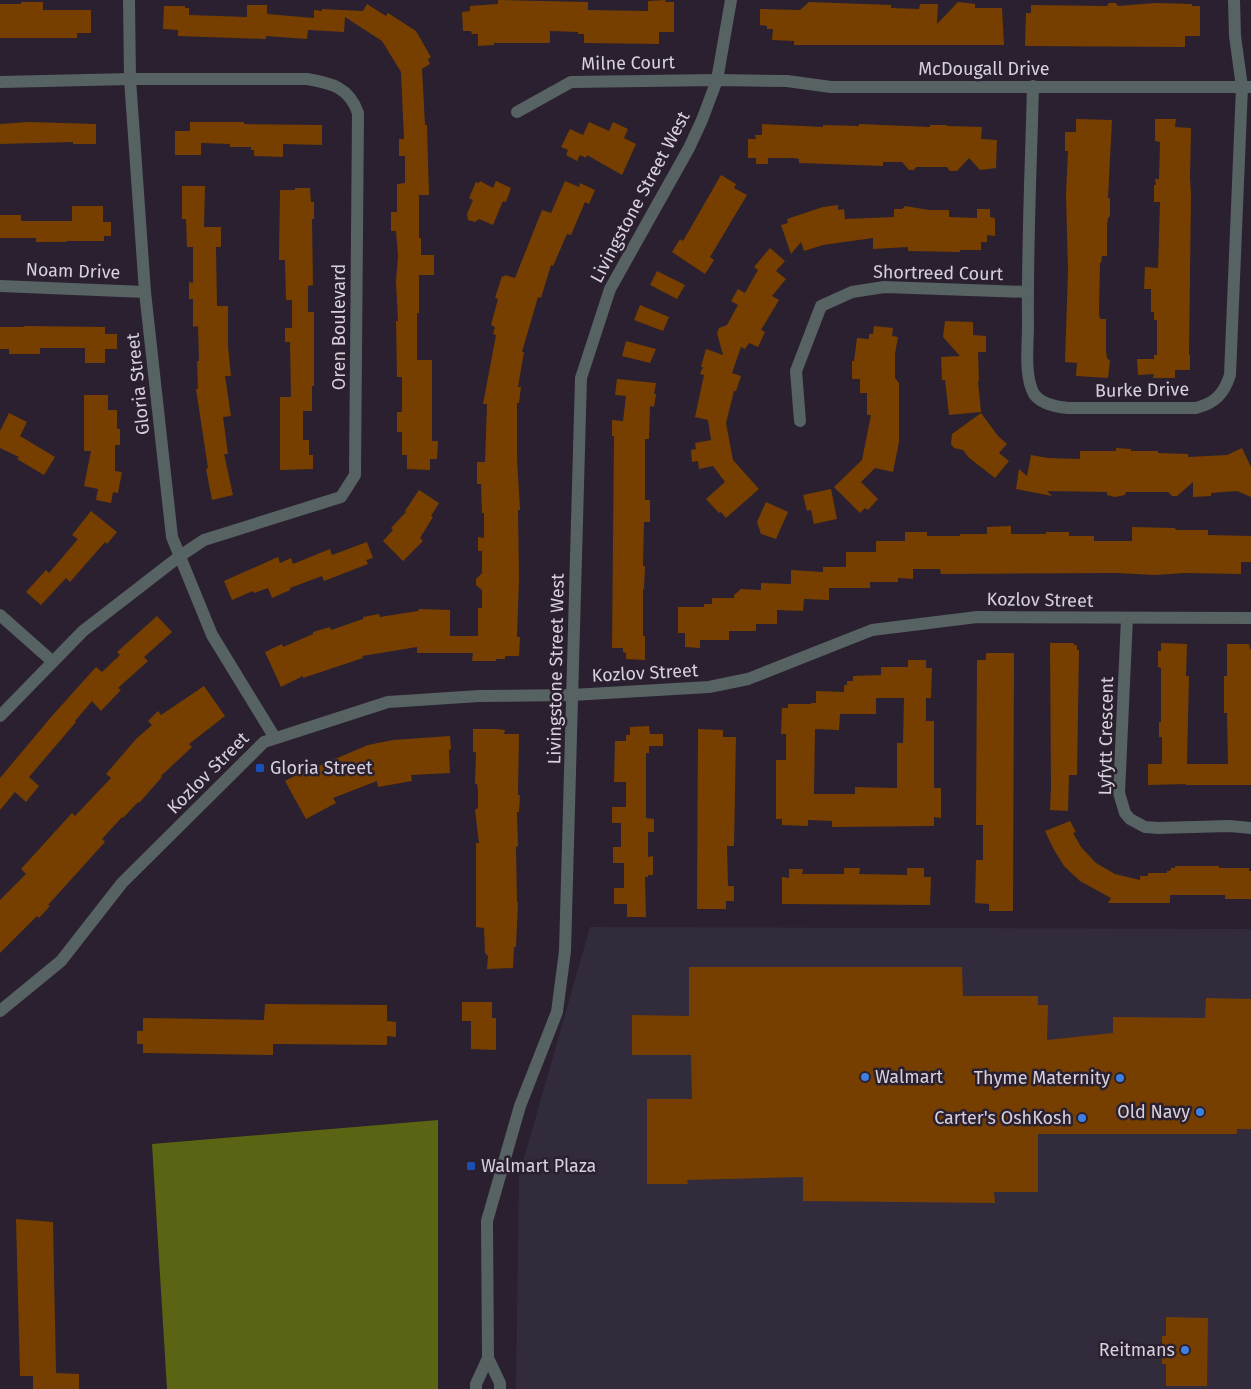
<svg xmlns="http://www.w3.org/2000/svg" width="1251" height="1389" viewBox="0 0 1251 1389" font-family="'Fira Sans',sans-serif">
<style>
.commercial{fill:#322b3b}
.forest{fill:#5b6412}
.building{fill:#763f00;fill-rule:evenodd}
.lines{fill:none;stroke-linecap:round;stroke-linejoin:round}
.minor{stroke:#576262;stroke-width:12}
.transit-dot{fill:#1a4fb4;stroke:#2a202f;stroke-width:2}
.shop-dot{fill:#3f7fe0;stroke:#2a202f;stroke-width:2}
.labels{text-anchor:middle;stroke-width:5;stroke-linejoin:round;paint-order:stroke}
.street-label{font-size:18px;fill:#d7d1db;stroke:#2a202f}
.poi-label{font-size:18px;fill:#d7d1db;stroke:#2a202f;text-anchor:end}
</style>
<rect width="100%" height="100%" fill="#2a202f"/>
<path class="commercial" d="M590 927 1251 929V1389H516L519 1176Z"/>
<path class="forest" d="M438 1120V1389H167L152 1144Z"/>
<g class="building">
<path d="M498 0 588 2V10L648 11V1L665 0 666 2H674V32H659V44L584 43V34H578V32L550 31V43H494V45L478 46V34H472L471 31H463L462 12 470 11V6L498 4Z"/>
<path d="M21 2H43V10H91V33H77V38H0V4H21Z"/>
<path d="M809 2 891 5V8L919 9 920 4H938L937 24 958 2 975 4V8H1002L1004 45H794V41L772 40 773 29H767V26L760 25V9L800 10Z"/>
<path d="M1109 3H1116L1118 6 1155 3 1192 4V6H1200V36H1185V47L1025 46 1026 13H1031V5L1107 6Z"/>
<path d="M367 4 386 16 388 13 416 31 431 57 428 59 430 64 422 69 425 125H427L429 195H419V238H421V255H434V275H419V313H417V360H432V441H438L437 459H430V470L407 469V455H402V432H397V412H402V377H397L396 321H398L396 281 398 256 396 231H391V212H397V184L405 183V156H399V139H404L401 72 382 41 345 17 344 32 308 30 307 39 266 36V39L178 36V30L163 29 164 6H185V8H189V15L247 17V5H267V14L314 18V10L322 11V9L363 11Z"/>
<path d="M1076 119 1112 120 1108 198H1110V216L1108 218 1107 226V256H1102L1101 263H1100L1099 313 1100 319H1106V351L1107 358 1110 361 1108 378 1076 376 1077 363 1065 362 1068 271 1066 194 1068 151H1065V132H1076Z"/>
<path d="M1155 119H1176L1175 127 1191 128 1190 178 1191 194 1189 355H1190V370H1175V378H1153L1154 374 1138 375 1137 359H1154V355H1157V320H1154V312H1151V289H1144L1145 267 1158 268 1160 202H1154V185H1156L1155 179H1159L1160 142 1155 141Z"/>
<path d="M28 122 96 124V144H73V142L0 144V124Z"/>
<path d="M190 122H244V124L322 125V145L283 144V157L254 156V150H251V147H230V144L201 143V155H175V131H190Z"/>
<path d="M589 122 609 131 613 122 628 129 624 138 636 144 622 175 587 155 586 158 580 155 577 161 566 155 568 150 561 147 570 129 583 135Z"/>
<path d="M762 124 823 127V125L859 126V124L930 127V125H947V126L982 127 981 139 997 140 996 168 980 170 969 158 957 171H950L947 167H916L914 170H909L902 162H883V166L799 163V159L793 158H768V164H756V158H748V139H756L755 135H762Z"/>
<path d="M721 175 736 184 734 188 747 195 710 257 714 260 705 274 672 252 680 239 683 241Z"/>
<path d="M480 181 493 188 496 181 511 188 506 202 503 201 493 225 479 219 475 222 468 220 467 214 473 200 469 198 476 182 479 183Z"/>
<path d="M565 181 579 187 580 183 595 190 589 204 585 202 571 235 567 234 553 266 551 265 541 298 538 297 522 352H524L518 387H521L519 403H517V458L520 510H518L519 579 517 637H520L519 656H505V659H496V661H472L473 653H417V647L362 656 363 658 303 678V676L281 687 265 652 282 644 283 647 313 634V632L330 627 331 630 363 619V617L379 614 380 617 418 611 419 609 450 610V636H478V608H482V590L476 585V579L482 573V551H478V537L484 538V513H482L481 484H477V462H485L487 404H483L496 335 493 334 495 327 491 325 498 299 495 298 502 276 504 277 505 275 515 278 542 210 551 213Z"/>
<path d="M182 186H205L204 227H221V247H216L217 306H228V346L231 376H225L231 416 223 417 228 454H224L233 495 212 500 206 469 208 468 196 389H198L197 361H199L198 326 193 327V299H189V282L193 283V247H187L186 219H182Z"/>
<path d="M295 188H310L311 202H314V219H312L313 285 308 286V312H314V386H312V411H303V440H309V455H313V469L280 470V397H291L290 342H285V328H292V300H286L285 260H279L280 190H295Z"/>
<path d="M838 205V210L844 209 845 219 894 217V209H902L905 206 929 210H949V217L977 218V209H990V217L995 218V236L987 235V242H981V250H960V252L908 251V247L873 249V238L823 245 804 251 801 242 791 254 781 225 788 223 787 219 823 207Z"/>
<path d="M72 206H103V222H111V236H104V241H66V242H36V238H0V215H21V221H72Z"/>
<path d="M770 248 785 261 776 271 786 279 772 296 779 300 761 330 765 332 758 347 749 343 745 349 741 347 732 373 741 376 736 391H734L726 423 733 460 759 489 726 518 721 512 719 513 706 499 725 482 713 466 699 469 698 461 692 462 691 450 696 449 695 443 711 440 708 420 695 417 704 375 700 374 703 367H701L706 349 723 355 717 333 719 328 727 325 738 305 731 301 738 289 745 293 758 270 754 267Z"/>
<path d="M657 271 685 285 677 299 650 285Z"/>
<path d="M640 305 669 317 663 331 634 320Z"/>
<path d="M945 321 973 322V335L986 336V352H978L979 381H978L981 412 949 415 945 380H942L941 357 960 356 943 337Z"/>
<path d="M24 326 105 327V334H117V349H105V363H85V348H40V354H9V349H0V327H24Z"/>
<path d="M874 326 893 328 892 336 898 337 895 354V378L899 383V442L893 472 875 468 861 482 878 499 868 510 865 508 860 513 834 487 862 460 871 415H867V393H860V379H852V361H854L857 338 869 339V334H873Z"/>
<path d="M626 341 656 349 650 363 622 356Z"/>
<path d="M617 379 656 383 654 394H656L654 407 650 406 649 439H645V500H650V522H644L643 566H645L644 589H643V636H645V660L626 659V653L623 652V648H612L614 436H612V420L623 421 626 396 615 395Z"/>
<path d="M84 395H108V410H117V429H120V445H115V471L122 472 118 493 113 492 111 503 96 500 98 489 84 486 91 451H84Z"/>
<path d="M9 413 27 422 20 436 55 457 44 475 17 459 19 457 0 448V431Z"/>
<path d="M981 413 998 436 1007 444 999 453 1009 461 995 478 968 457 963 450 954 448 951 444 952 434Z"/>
<path d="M1116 448 1131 449V451H1158V453L1188 454V457L1227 455 1242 448 1251 467V497L1237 491 1211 493V496L1193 497V482L1177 496H1172L1168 492H1126L1125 495 1115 497 1107 495V492L1047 491 1052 496 1016 489 1019 469 1027 476 1031 455 1048 458 1080 459V451H1116Z"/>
<path d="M831 489 837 519 814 524 811 510 807 511 803 495Z"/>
<path d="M419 490 439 503 431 516 433 517 420 538 423 541 403 561 383 541 393 530 391 528 406 512 405 511Z"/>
<path d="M766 502 788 512 776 539 761 534 757 522Z"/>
<path d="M91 511 117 532 107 544 105 542 70 582 66 578 41 605 26 592 46 570 49 573 78 539 72 535Z"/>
<path d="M1011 526V534H1046V532H1069V536H1094V541H1132V527L1174 528 1177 530H1208V535L1251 536V562H1241V574L1184 573 1155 575 1116 573 941 574 940 569H913V579L898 578V582H870V588H829V600L804 599 803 611 777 610V624H756V631H729V640H700V648L685 647V633H678V607H704V604H712V598H734V595L741 589 761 590V583L791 584V570L823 572V567H846V552H876V541H905V532H927V536H960V534H987V527Z"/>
<path d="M367 542 373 558 366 560 368 564 324 581 322 576 290 588V590L272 598 268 588 254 593 253 591 232 600 224 581 278 557 280 563 291 558 293 564 330 549 332 555Z"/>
<path d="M157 616 172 632 144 657 148 661 118 688 121 690 101 711 92 701 75 721 76 722 29 777 39 786 26 802 15 792 0 810V778L52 716 96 667 102 672 120 655 117 652Z"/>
<path d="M1050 643H1074V645H1077V650H1079L1077 775H1069L1068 811 1050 810 1051 787Z"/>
<path d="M1161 643 1187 644 1186 676H1189L1187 764H1228L1227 713H1224V676H1227V644H1249L1250 649H1251V785H1185L1186 784 1148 785V764H1162V737H1159V722H1161V668L1158 667V651H1161Z"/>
<path d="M986 653H1014L1013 911H989V904L975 903 976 860H983V825H976L977 660H986Z"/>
<path d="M908 660H926V668H932L931 698H926V721H934V788H941V818L934 817V826L832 827V821L808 820V826L782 825V819H776V760H786V734H781L782 708H788V704H811V703H816V691L844 692V685H847V681H853V676L881 675V667H908ZM876 698H904L903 743H897V788L855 787V794H814L815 729 839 730 840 714H876Z"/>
<path d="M204 686 225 716 189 744 192 747 161 776 162 777 139 803 138 802 123 818 122 817 102 839 105 842 48 905 50 906 39 918 37 916 0 953V900L26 874 21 869 72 813 75 816 111 778 106 774 136 739 152 725 148 721 158 711 161 715Z"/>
<path d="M649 726 650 734H663V746H649V753H646V818L654 819V832H648V857L653 856V875H648V877H645L646 917H627V904H614V888H624V863H613V847H621V823H612V807H626V782H614L615 741H626V735H630V727Z"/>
<path d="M473 729H496L505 730 504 734H519L518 795H520L519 812H517L518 846 516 847 517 902H518L516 947H514L513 968 487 969 488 956 485 953 484 928 476 927V843H479L475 810 478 808V790L477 784H475L476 752H473Z"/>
<path d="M698 729 723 730V737H736L734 846H727L728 886H734V901H726V909H697Z"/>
<path d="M450 736 451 749 449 750 450 773 411 775 412 781 378 787 377 781 333 798 336 803 306 819 285 781 315 765 316 767 368 745 393 740Z"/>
<path d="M1070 821 1076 832 1073 833 1081 847 1096 863 1115 874 1140 880V876H1148V873H1167V871H1170L1171 868H1175V866H1219V868H1249V871H1251V899H1225V895H1170V903H1108L1111 898 1080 881 1064 866 1053 848 1045 831Z"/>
<path d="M844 868H860L859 874 907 875V868H924V877H931L930 905 782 904V877L789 878V869H803L802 874H844Z"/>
<path d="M689 967H962L963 996H1038V1005H1048L1047 1040 1113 1033V1017L1205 1018 1206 998 1251 999V1129H1237V1134H1038V1192H994L995 1203 803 1201V1177L687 1180 688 1184H647V1099H692L691 1055H632V1015L689 1016Z"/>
<path d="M462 1002H492V1018H496V1050L471 1049V1021H462Z"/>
<path d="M265 1004 387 1005V1021L396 1022V1037L387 1036V1045L273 1044V1055L143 1053V1044H137V1031H143V1018L264 1020Z"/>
<path d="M16 1219 53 1222 56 1373 79 1374V1389H33V1376H20Z"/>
<path d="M1166 1317 1208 1318 1207 1386H1166V1364H1162V1336H1166Z"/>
</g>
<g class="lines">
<g class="minor">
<path d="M129 0 130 79 145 292 172 537 212 635 275 738"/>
<path d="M0 82 130 79H307C331 83 349 87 358 113L355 475 341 497 204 540 180 556 83 631 0 716"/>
<path d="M1033 86C1031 166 1027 246 1028 326 1028 345 1024 377 1034 394 1041 404 1057 407 1068 408H1196C1215 403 1224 394 1230 375L1242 87 1235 36 1234 0"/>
<path d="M517 112 571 82 717 80 787 81 831 87H1251"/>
<path d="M0 286 145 292"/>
<path d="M800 421 796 371 821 306 852 292 884 287 1028 292"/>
<path d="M0 615 52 661"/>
<path d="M1127 618 1119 793 1125 813 1130 819 1145 827 1158 828 1230 826 1251 828"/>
<path d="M0 1011 61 961 122 883 264 742 388 702 479 696 572 695 709 687 748 679 872 630 977 617 1251 618"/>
<path d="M476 1389V1384L488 1358"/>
<path d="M500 1389V1383L488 1358 487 1221 520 1106 557 1012 565 951 581 378 610 289 689 148 702 120 717 80 731 0"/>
</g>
</g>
<g class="transit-dot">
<rect x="255" y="763" width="10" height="10" rx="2.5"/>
<rect x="466" y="1161" width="10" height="10" rx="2.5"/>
</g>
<g class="shop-dot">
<circle cx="865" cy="1077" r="5"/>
<circle cx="1120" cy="1078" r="5"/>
<circle cx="1200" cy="1112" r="5"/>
<circle cx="1082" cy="1118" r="5"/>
<circle cx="1185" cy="1350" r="5"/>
</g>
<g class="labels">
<g class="street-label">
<text transform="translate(628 63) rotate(-1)" y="6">Milne Court</text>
<text x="984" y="75">McDougall Drive</text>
<text transform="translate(640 197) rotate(-62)" y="6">Livingstone Street West</text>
<text transform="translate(73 271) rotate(2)" y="6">Noam Drive</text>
<text transform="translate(938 273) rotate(1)" y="6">Shortreed Court</text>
<text transform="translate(339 327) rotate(-90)" y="6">Oren Boulevard</text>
<text transform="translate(138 384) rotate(-96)" y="6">Gloria Street</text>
<text transform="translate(1142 390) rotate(-1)" y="6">Burke Drive</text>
<text transform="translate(1040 600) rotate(1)" y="6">Kozlov Street</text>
<text transform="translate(556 669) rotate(-89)" y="6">Livingstone Street West</text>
<text transform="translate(645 673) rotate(-3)" y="6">Kozlov Street</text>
<text transform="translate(1106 736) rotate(-89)" y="6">Lyfytt Crescent</text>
<text transform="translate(208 773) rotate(-45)" y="6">Kozlov Street</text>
</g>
<g class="poi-label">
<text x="270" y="774" text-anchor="start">Gloria Street</text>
<text x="875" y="1083" text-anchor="start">Walmart</text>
<text x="1110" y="1084">Thyme Maternity</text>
<text x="1190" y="1118">Old Navy</text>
<text x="1072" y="1124">Carter's OshKosh</text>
<text x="481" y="1172" text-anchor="start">Walmart Plaza</text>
<text x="1175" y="1356">Reitmans</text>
</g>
</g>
</svg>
